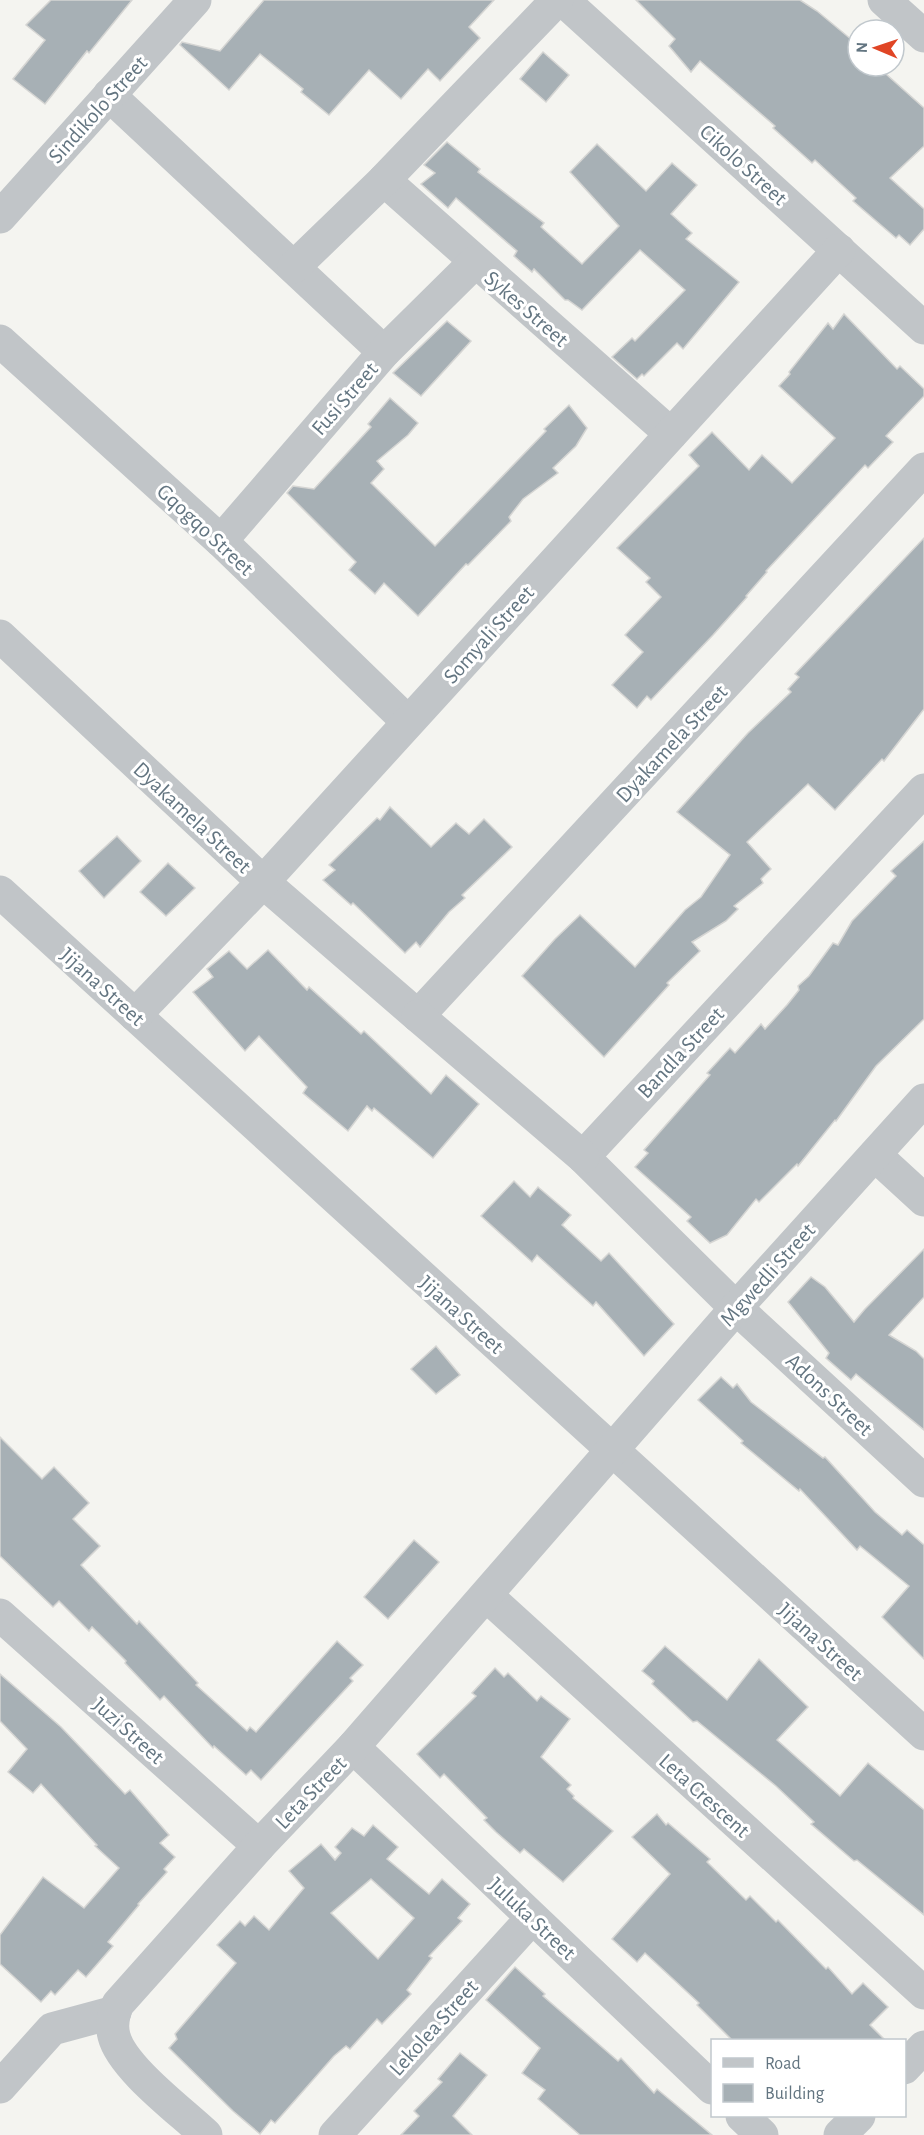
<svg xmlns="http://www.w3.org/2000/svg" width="924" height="2135" viewBox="0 0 924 2135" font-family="'Alegreya Sans',sans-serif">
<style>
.building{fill:#a7b0b5;stroke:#d5d5d3;stroke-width:1.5;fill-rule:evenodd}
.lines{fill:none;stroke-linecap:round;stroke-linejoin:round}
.minor{stroke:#c1c5c8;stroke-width:33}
.labels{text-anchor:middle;stroke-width:6;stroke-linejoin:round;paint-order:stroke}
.street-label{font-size:22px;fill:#637581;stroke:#fff}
</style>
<rect width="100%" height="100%" fill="#f4f4f0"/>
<g class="building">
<path d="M51 0H132L89 53 87 51 45 104 13 79 45 40 26 25Z"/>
<path d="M264 0H494L469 27 480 38 440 81 428 69 401 99 369 70 329 115 301 92 303 89 260 54 229 90 180 45 182 42 220 51Z"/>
<path d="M636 0H800L817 11 858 45V66H877L924 108V146L890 178 924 209V229L910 245 899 235 896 238 853 201 856 198 815 160 812 163 773 128 775 126 700 61 691 72 669 46 675 39Z"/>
<path d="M543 52 569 75 546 102 520 79Z"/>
<path d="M447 142 480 169 478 172 544 223 541 227 582 264 619 226 570 172 597 144 646 191 672 163 697 185 671 214 692 233 686 239 739 282 683 349 677 343 644 376 642 374 637 379 612 357 632 338 635 341 685 290 640 250 582 310 568 300H565L534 269 532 272 514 256 517 251 456 198 448 208 421 184 435 173 424 165Z"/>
<path d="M844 314 897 369 900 366 924 389V396L886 436 893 442 868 468 865 465 766 571 767 572 746 596 747 597 713 635 651 700 647 696 637 708 612 685 643 652 625 635 661 597 646 582 650 578 617 548 699 466 689 455 712 432 749 470 762 455 792 483 835 438 779 386 790 374 789 372 828 323 833 329Z"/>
<path d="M447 321 471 341 421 396 393 373Z"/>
<path d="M390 398 418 423 408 435 377 461 384 469 371 483 435 546 546 431 544 429 569 405 587 428 576 446 553 468 558 473 523 499 509 517 511 521 468 565 466 564 418 616 384 583 375 594 349 570 356 562 287 493 293 486 314 489 371 427 368 424Z"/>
<path d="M924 538V709L884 761 882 759 835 810 808 784 747 842 771 869 761 879 763 883 734 906 738 909 726 921 692 942 700 951 667 983 669 985 604 1057 522 976 555 939 580 915 635 967 685 910 701 897 730 855 677 812 748 733 791 692 788 689 799 677 795 674Z"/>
<path d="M390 807 431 847 456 823 469 834 484 819 512 847 462 895 465 898 449 912 420 947 416 942 405 953 353 903 351 905 323 880 335 870 329 865 377 818 380 820Z"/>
<path d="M117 836 141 861 104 898 79 871Z"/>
<path d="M924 841V1019L876 1066 836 1121 835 1120 798 1166 797 1164 759 1202 756 1199 727 1235 710 1243 687 1221 691 1217 635 1167 648 1153 644 1150 710 1075 707 1073 730 1048 735 1053 761 1024 765 1029 787 1005 799 990 798 986 809 976 833 943 838 945 852 921 896 876 891 871Z"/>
<path d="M168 863 195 888 166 916 140 892Z"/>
<path d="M268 950 307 990 309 987 361 1034 364 1031 431 1094 446 1075 479 1104 433 1158 374 1108 372 1111 367 1106 348 1131 303 1093 307 1087 259 1036 245 1051 193 992 213 977 207 969 229 951 247 969Z"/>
<path d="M514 1181 530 1197 538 1187 571 1215 562 1225 601 1261 609 1253 674 1324 644 1356 596 1302 593 1306 537 1255 532 1262 481 1216Z"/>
<path d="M924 1249V1297L889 1335 916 1351 924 1359V1430L856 1374 851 1380 826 1358 829 1353 788 1302 811 1277 825 1287 854 1322 865 1309Z"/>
<path d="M436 1346 460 1375 436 1394 411 1369Z"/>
<path d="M721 1377 733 1388 737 1384 751 1402 823 1458 825 1457 875 1512 902 1535 907 1530 924 1545V1659L882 1617 909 1586 860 1546 857 1550 800 1489 799 1491 741 1443 743 1441 698 1400Z"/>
<path d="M0 1437 42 1479 54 1467 89 1503 73 1519 100 1546 81 1565 137 1624 139 1621 198 1683 196 1685 247 1731 250 1727 256 1732 337 1641 363 1665 350 1678 353 1681 261 1780 251 1770 246 1775 214 1746 213 1748 164 1696 160 1700 125 1663 126 1661 92 1627 89 1631 59 1601 53 1607 0 1556Z"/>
<path d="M414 1540 439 1562 388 1619 364 1597Z"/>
<path d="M665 1646 727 1700 759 1659 808 1707 777 1740 840 1796 868 1763 924 1810V1915L857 1860 854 1861 811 1824 814 1822 776 1786 697 1721 693 1722 652 1684 654 1681 642 1671Z"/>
<path d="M495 1668 504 1677 508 1673 537 1701 541 1696 570 1719 541 1757 571 1785 567 1789 574 1796 573 1798 613 1831 563 1882 524 1849 520 1853 496 1832 484 1820 487 1818 444 1774 440 1778 417 1754 476 1696 472 1693Z"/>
<path d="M0 1674 61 1727 125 1794 130 1790 169 1835 160 1843 175 1857 164 1869 167 1872 138 1904 139 1905 108 1942 113 1946 86 1977 78 1970 55 1995 51 1991 41 2002 0 1964V1935L43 1877 84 1908 119 1868 95 1846 97 1845 41 1784 33 1793 8 1772 27 1749 0 1721Z"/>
<path d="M657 1814 666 1825 668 1823 710 1859 707 1862 746 1900 750 1896 776 1922 778 1920 826 1969 828 1967 852 1994 863 1983 888 2007 870 2025 885 2040H732L697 2005 699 2003 645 1953 637 1962 612 1939 670 1874 632 1837Z"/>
<path d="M373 1825 398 1847 387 1859 429 1894 442 1879 470 1904 458 1918 462 1921 429 1956 432 1958 407 1990 411 1994 382 2024 377 2019 350 2049 346 2046 334 2056 275 2123 271 2120 260 2134 233 2111 169 2048 177 2039 175 2034 236 1963 217 1945 240 1921 245 1926 254 1916 269 1930 304 1888 289 1871 321 1844 335 1860 341 1853 335 1847 352 1828 364 1836ZM371 1879 414 1918 378 1959 331 1913Z"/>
<path d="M515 1967 545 1994 543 1996 618 2061 621 2058 654 2093 657 2089 712 2135H580L538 2099 545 2090 522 2073 540 2048 486 2000Z"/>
<path d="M460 2053 487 2075 453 2116 472 2135H401L419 2116 414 2111 442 2082 438 2079Z"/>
</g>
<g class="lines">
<g class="minor">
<path d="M563 0 924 328"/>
<path d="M884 0 924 36"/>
<path d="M109 95 384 352"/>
<path d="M384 180 671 434"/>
<path d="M0 217 195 0"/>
<path d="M294 267 384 180 557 0"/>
<path d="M0 341 221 541 408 722"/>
<path d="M221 541 384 352 475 262"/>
<path d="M0 636 263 882 418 1016 924 469"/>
<path d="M924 790 583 1157 736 1308 924 1481"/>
<path d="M0 892 924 1734"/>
<path d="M135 1015 263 882 839 250"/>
<path d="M418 1016 583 1157"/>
<path d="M875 1155 924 1200"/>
<path d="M487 1596 924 1993"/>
<path d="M0 1615 259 1846"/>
<path d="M353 1747 712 2088"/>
<path d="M904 2068 924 2047"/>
<path d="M0 2087 52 2029 115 2012"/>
<path d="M742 2116 762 2135"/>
<path d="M206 2135C182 2112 122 2068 114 2036 111 2025 113 2015 118 2004L259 1846 353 1747 736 1308 924 1100"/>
<path d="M335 2135 532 1918"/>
<path d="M840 2135 859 2116"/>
</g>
</g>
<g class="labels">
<g class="street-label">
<text transform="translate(97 109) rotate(-48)" y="8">Sindikolo Street</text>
<text transform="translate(744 164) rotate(42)" y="8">Cikolo Street</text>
<text transform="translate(527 308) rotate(41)" y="8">Sykes Street</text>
<text transform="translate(344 398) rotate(-49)" y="8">Fusi Street</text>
<text transform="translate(206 529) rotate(43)" y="8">Gqogqo Street</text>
<text transform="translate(488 634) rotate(-48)" y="8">Somyali Street</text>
<text transform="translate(671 743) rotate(-47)" y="8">Dyakamela Street</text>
<text transform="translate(193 817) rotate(43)" y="8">Dyakamela Street</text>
<text transform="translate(103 986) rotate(42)" y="8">Jijana Street</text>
<text transform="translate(680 1052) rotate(-47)" y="8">Bandla Street</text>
<text transform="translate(767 1274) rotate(-48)" y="8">Mgwedli Street</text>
<text transform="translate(462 1314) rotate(42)" y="8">Jijana Street</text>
<text transform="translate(830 1394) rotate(43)" y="8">Adons Street</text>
<text transform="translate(821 1641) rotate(42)" y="8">Jijana Street</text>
<text transform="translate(129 1730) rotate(42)" y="8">Juzi Street</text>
<text transform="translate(310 1792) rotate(-46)" y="8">Leta Street</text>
<text transform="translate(705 1795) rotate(42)" y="8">Leta Crescent</text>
<text transform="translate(533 1918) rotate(43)" y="8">Juluka Street</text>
<text transform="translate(433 2027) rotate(-48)" y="8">Lekolea Street</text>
</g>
</g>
<rect x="711" y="2039" width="195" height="78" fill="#ffffff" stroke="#c1c8cd" stroke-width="1.5"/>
<rect x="723" y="2058" width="30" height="9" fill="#c1c5c8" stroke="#c1c8cd" stroke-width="1.5"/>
<text x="765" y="2069" font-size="18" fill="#637581">Road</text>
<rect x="723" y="2084" width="30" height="18" fill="#a7b0b5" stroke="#c1c8cd" stroke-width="1.5"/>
<text x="765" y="2099" font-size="18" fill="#637581">Building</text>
<g transform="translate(876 48) rotate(272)"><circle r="28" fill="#ffffff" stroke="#c1c8cd" stroke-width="1.5"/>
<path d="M0-4.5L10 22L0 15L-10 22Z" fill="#e04525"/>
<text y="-9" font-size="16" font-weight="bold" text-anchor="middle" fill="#637581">N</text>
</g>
</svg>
